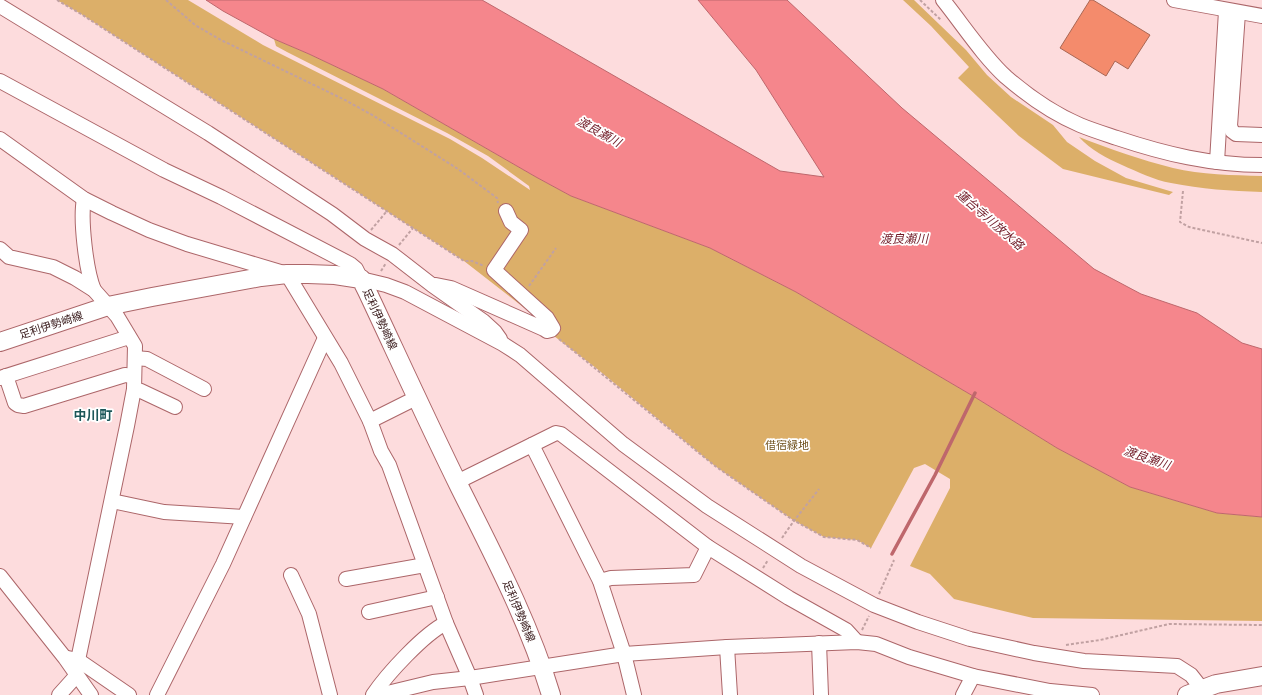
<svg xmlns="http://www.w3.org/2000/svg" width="1262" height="695" viewBox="0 0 1262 695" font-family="'Fira Sans','Noto Sans JP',sans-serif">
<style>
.green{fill:#dcaf69}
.water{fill:#f5868c;stroke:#be676c}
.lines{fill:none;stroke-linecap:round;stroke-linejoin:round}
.stream{stroke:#be676c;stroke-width:3.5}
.building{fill:#f48b6c;stroke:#a96754}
.minor-casing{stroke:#ac6669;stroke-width:16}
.major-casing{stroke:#ac6669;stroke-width:20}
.path{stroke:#c1a1a2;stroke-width:2;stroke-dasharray:3 2;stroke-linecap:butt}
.minor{stroke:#fff;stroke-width:14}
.major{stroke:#fff;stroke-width:18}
.labels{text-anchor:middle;stroke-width:3.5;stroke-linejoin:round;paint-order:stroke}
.street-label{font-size:11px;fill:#3d2021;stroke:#fff}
.park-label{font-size:11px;fill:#6d4e19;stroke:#fff}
.water-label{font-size:12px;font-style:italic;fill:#711b27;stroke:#fff}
.quarter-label{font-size:13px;font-weight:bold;fill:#1b5658;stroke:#fff}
</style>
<rect width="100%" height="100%" fill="#fddcdd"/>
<g class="green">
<path d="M57 0H188L263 45 450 139 482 158 530 190 529 186 488 156 447 133 287 52 276 46 274 39 309 54 383 89 536 177 571 196 710 248 796 292 973 396 1057 448 1130 487 1217 513 1262 517V621L1033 618 954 599 930 574 910 566 950 488V479L925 464 914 468 871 548 857 540 824 537 793 520 715 466 596 368 558 339 550 333 536 317 464 261 81 14Z"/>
<path d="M903 0H914L966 50 987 75 1011 97 1053 125 1067 142 1095 161 1126 178 1173 192 1169 195 1063 169 1019 136 958 78 969 67 931 26Z"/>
<path d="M1079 137C1110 149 1141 160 1173 168 1201 175 1233 175 1262 176V192C1231 191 1201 189 1171 183 1154 180 1138 172 1122 165 1106 158 1091 150 1079 137Z"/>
</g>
<path class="water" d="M206 0H482L780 171 824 177 756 70 698 0H787L902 108 1094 269 1141 294 1197 313 1242 343 1262 349V517L1217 513 1130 487 1057 448 973 396 796 292 710 248 571 196 536 177 383 89 309 54 274 39 223 11Z"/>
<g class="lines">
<path class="stream" d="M892 554 935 475 975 393"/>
</g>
<path class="building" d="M1090 0H1093L1150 35 1128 69 1115 61 1106 76 1060 48Z"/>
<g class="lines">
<defs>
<g id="minor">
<path d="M943 0C963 25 983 56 1006 77 1028 96 1054 114 1080 125 1092 130 1105 134 1117 138 1165 154 1211 165 1262 165"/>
<path d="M1174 0 1262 16"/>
<path d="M0 6 208 133 332 214 365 239 392 254 432 285 483 321 495 332 500 339"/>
<path d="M1238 13 1230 126 1232 131 1236 134 1262 135"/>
<path d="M0 81 164 170 221 197 350 264 356 269 361 279 386 285 405 292 503 344 520 355 623 444 707 506 801 566 874 605 918 622 970 639 1034 653 1084 661 1177 666 1191 675 1202 689"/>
<path d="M0 139 84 199 112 213 149 230 187 244 287 274 341 363 370 421 381 451 389 465 446 623 470 678 476 695"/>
<path d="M1217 162 1226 11"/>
<path d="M84 199C80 219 86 271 94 290"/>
<path d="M0 249 9 257 53 267 75 278 94 290 117 316 135 346 134 389 127 426 78 660"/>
<path d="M436 285 451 288 544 329 547 331 551 330 553 328 547 318 494 270 521 230 511 222 506 211"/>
<path d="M135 358 147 359 204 389"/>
<path d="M6 376 15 403 18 405 24 406 125 375 133 376"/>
<path d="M0 378 129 337"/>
<path d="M134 389 141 391 175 407"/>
<path d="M370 421 416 398"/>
<path d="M532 445 600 581 624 654 634 695"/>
<path d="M457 482 556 433 561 434 708 547 789 598 846 630 857 642"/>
<path d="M112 501 164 512 244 517"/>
<path d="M291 575 309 614 330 695"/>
<path d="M0 576 65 658 91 695"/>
<path d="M346 579 425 565"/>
<path d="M600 581 611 578 694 575 708 547"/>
<path d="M369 612 437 597"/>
<path d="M819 643 821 695"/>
<path d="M727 647 730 695"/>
<path d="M68 658 78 660 129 695"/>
<path d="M59 695 77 675"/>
<path d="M157 695 223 564 325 338"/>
<path d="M373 695C387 674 424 634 446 623"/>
<path d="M379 695 433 682 470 678 624 654 727 647 857 642 876 644 909 657 973 676 1050 691 1092 695"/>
<path d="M963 695 973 676"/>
</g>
<g id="major">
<path d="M0 342 108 306 152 297 261 277 287 274H308L335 275 361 279 367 291C398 357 428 423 460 488 494 556 529 622 551 695"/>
<path d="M1187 695 1216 684 1262 676"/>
</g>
</defs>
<use href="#minor" class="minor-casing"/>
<use href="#major" class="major-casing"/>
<g class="path">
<path d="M57 0 81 14 464 261H472L484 266"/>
<path d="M166 0 195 25 221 40 345 100 374 116 458 169 497 198 498 203"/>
<path d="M920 0 941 20"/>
<path d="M1183 191 1180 222 1189 227 1262 243"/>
<path d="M371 230 387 211"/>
<path d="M399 245 413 228"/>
<path d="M381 271 386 263"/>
<path d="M529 286 556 248"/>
<path d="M559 339 715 466 793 520 824 537 857 540 871 548"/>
<path d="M782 538C793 521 806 506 819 489"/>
<path d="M763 568 768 560"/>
<path d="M879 594 894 560"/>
<path d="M862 630 869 616"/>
<path d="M1066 645 1100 640 1169 624 1262 625"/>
</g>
<use href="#minor" class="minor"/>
<use href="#major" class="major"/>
</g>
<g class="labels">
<g class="street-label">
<text transform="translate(380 319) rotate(65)" y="4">足利伊勢崎線</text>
<text transform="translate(51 325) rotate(-18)" y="4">足利伊勢崎線</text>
<text transform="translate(519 611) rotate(67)" y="4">足利伊勢崎線</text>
</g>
<g class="park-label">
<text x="787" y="449">借宿緑地</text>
</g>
<g class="water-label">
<text transform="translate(599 132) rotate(29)" y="4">渡良瀬川</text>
<text transform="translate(990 220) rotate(41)" y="4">蓮台寺川放水路</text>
<text x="904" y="243">渡良瀬川</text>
<text transform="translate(1147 458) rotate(19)" y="4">渡良瀬川</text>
</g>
<g class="quarter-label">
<text x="93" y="420">中川町</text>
</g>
</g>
</svg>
